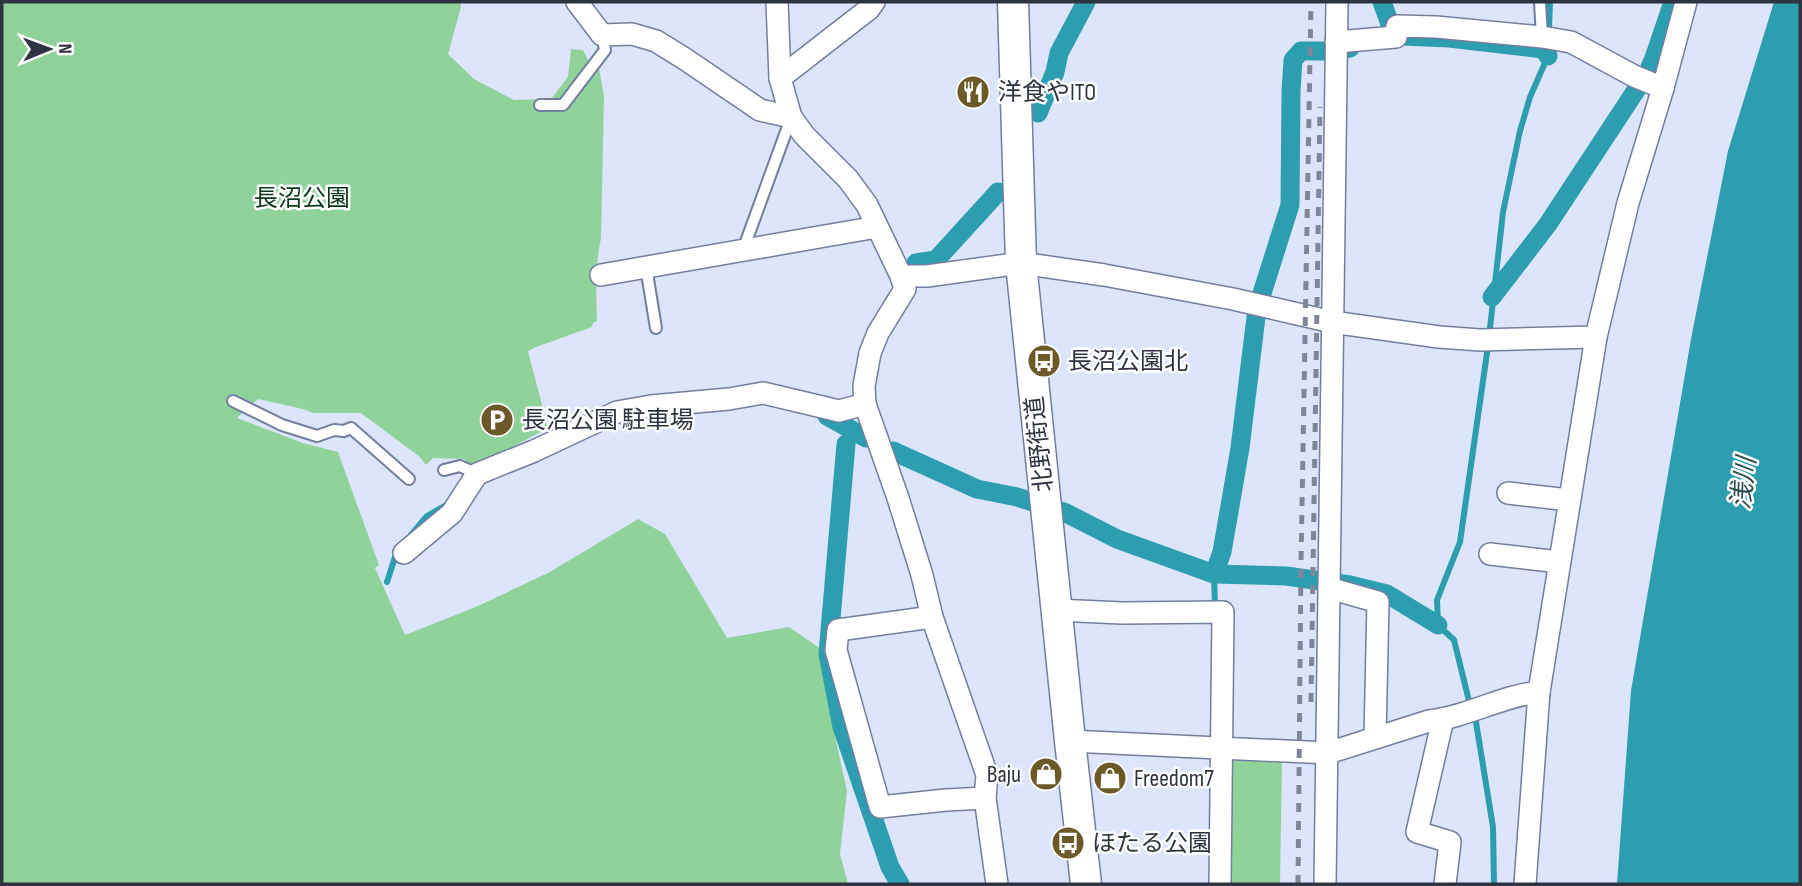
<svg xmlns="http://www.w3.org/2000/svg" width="1802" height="886" viewBox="0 0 1802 886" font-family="'Sofia Sans Condensed','Noto Sans JP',sans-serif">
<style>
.green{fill:#8fd39b}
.water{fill:#2d9eaf}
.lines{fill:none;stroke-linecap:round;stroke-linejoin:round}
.stream{stroke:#2d9eaf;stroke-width:6}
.canal{stroke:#2d9eaf;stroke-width:19}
.lane-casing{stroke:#727ea0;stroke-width:14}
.street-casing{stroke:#727ea0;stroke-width:24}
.secondary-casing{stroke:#727ea0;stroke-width:33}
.lane{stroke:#fff;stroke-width:10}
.street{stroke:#fff;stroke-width:21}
.secondary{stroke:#fff;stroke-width:30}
.rail{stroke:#808698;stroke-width:5;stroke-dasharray:9 9;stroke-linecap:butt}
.labels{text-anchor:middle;stroke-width:5;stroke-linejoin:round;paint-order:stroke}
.poi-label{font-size:24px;fill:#2e3341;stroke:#fff;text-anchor:start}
.park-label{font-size:24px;fill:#053816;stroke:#fff}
.street-label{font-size:24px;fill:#2e3341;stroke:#fff}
.water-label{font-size:26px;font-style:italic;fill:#2b4b51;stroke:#fff}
</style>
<rect width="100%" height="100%" fill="#dde5fc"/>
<g class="green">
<path d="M2 2H460L461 7 448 54 474 79 514 100 551 99 568 77 571 49 583 50 593 70 598 63 604 96 601 238C595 266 596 293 597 321L593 323 592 327 536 347 528 351 548 428 473 468 464 459 433 458 426 465 420 457 361 413H313L303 409 258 399 237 418 303 443 338 452 379 565 375 568 405 635 478 606 550 572 638 519 665 534 727 638 789 627 821 649 833 727 847 791 840 854 848 884H2Z"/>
<path d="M1231 759 1282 760 1280 884H1229Z"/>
</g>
<path class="water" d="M1774 2H1800V884H1617L1631 691 1691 339 1728 151Z"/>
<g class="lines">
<g class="stream">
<path d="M411 535 427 516 448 504"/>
<path d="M1214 574 1215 607"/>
<path d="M387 582 397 551"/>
<path d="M1494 884 1493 827 1475 716 1469 701 1454 640 1438 625 1437 600 1460 542 1488 346 1503 212 1520 131 1530 97 1548 56 1550 2"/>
</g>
<g class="canal">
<path d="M1382 2 1390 24 1402 36 1449 38 1544 49 1548 56"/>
<path d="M1038 113 1055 72 1059 53 1086 2"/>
<path d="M916 263 936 260 998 192"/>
<path d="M1492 297 1548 224 1648 72 1654 58 1673 2"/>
<path d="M827 416 866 438"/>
<path d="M846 444 828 654 842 727 890 867 900 884"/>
<path d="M893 451 977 489 1017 497 1064 512 1117 539 1214 574 1286 576 1350 585 1387 594 1438 625"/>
<path d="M1214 574 1222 552 1240 448 1257 309 1290 205 1291 91 1293 60 1301 51H1329L1350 48"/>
</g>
<defs>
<g id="lane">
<path d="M1540 2 1542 37"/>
<path d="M540 105H563L605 50 602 35"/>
<path d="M743 250 791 118"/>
<path d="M646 267 656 328"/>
<path d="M233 401 282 425 317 436 334 430 344 431 351 428 409 479"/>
<path d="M444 470 460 466 477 474"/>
</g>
<g id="street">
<path d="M577 2 602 35 632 34 656 41 685 59 760 110 791 117"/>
<path d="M777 2 780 78 791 117 804 135 848 179 867 205 901 276 905 289 878 333 870 353 864 386 865 404 898 498 922 575 932 617 987 775 985 798 997 884"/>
<path d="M1336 42 1396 37 1397 26 1436 27 1542 37 1571 42 1634 76 1663 88"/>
<path d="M780 78 869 9 874 2"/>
<path d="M601 275 877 227"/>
<path d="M901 276H927L1021 263 1104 275 1233 299 1332 322 1439 337 1480 340 1596 337"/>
<path d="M1508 493 1569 500"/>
<path d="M404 553 452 513 477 474 534 451 617 412 651 406 729 399 763 393 839 411 865 404"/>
<path d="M1490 554 1559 562"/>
<path d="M1329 588 1378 602 1375 738"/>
<path d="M1056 610 1122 613 1223 612 1220 884"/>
<path d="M932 617 838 630 836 650 880 807 946 800 985 798"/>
<path d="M1443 719 1417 832 1450 842 1445 884"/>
<path d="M1070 741 1328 753 1429 721C1467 717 1501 696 1539 692"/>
<path d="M1325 884 1337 2"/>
<path d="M1525 884 1539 692 1596 337 1628 203 1663 88 1686 2"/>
</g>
<path id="secondary" d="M1013 2 1021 263 1070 741 1086 884"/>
</defs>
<use href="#lane" class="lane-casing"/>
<use href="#street" class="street-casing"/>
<use href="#secondary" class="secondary-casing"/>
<use href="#lane" class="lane"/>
<use href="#street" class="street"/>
<use href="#secondary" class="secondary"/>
<g class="rail">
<path d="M1311 702 1320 107"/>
<path d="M1298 884 1301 561 1311 2"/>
</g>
</g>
<defs>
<symbol id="restaurant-disc" viewBox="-11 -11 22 22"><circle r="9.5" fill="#6b5927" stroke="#fff"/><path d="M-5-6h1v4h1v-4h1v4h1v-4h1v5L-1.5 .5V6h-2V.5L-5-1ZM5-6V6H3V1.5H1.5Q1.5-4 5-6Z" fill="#fff"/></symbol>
<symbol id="bus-disc" viewBox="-11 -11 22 22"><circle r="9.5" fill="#6b5927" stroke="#fff"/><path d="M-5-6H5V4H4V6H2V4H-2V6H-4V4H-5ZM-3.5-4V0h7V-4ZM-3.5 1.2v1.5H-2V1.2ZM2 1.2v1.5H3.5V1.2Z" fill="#fff"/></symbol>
<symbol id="parking-disc" viewBox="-11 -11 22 22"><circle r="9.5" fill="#6b5927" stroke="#fff"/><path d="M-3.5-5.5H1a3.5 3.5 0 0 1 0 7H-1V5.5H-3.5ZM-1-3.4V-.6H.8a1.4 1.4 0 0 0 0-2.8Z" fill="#fff"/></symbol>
<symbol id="shop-disc" viewBox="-11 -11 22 22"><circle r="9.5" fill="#6b5927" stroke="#fff"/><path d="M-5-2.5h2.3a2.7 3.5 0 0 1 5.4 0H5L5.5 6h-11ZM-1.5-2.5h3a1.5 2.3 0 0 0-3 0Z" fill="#fff"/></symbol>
</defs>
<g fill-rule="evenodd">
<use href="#restaurant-disc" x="954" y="73" width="38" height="38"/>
<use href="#bus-disc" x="1025" y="342" width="38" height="38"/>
<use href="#parking-disc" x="478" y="401" width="38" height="38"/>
<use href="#shop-disc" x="1027" y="755" width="38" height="38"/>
<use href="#shop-disc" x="1091" y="759" width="38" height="38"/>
<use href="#bus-disc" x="1049" y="824" width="38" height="38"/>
</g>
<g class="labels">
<g class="poi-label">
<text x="998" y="100">洋食やITO</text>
<text x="1068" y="369">長沼公園北</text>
<text x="522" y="428">長沼公園 駐車場</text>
<text x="1021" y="782" text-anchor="end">Baju</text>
<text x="1134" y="786">Freedom7</text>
<text x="1092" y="851">ほたる公園</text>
</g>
<g class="park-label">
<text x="302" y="206">長沼公園</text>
</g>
<g class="street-label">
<text transform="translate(1039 444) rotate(-96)" y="8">北野街道</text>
</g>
<g class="water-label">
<text transform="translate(1743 483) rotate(-83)" y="9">浅川</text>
</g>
</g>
<rect width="1802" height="886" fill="none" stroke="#2e3341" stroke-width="7"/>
<g transform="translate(49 49) rotate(89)" stroke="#ffffff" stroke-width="5" paint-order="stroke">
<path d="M0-5L12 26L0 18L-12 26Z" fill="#2e3341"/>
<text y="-10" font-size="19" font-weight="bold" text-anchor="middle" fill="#2e3341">N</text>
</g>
</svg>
